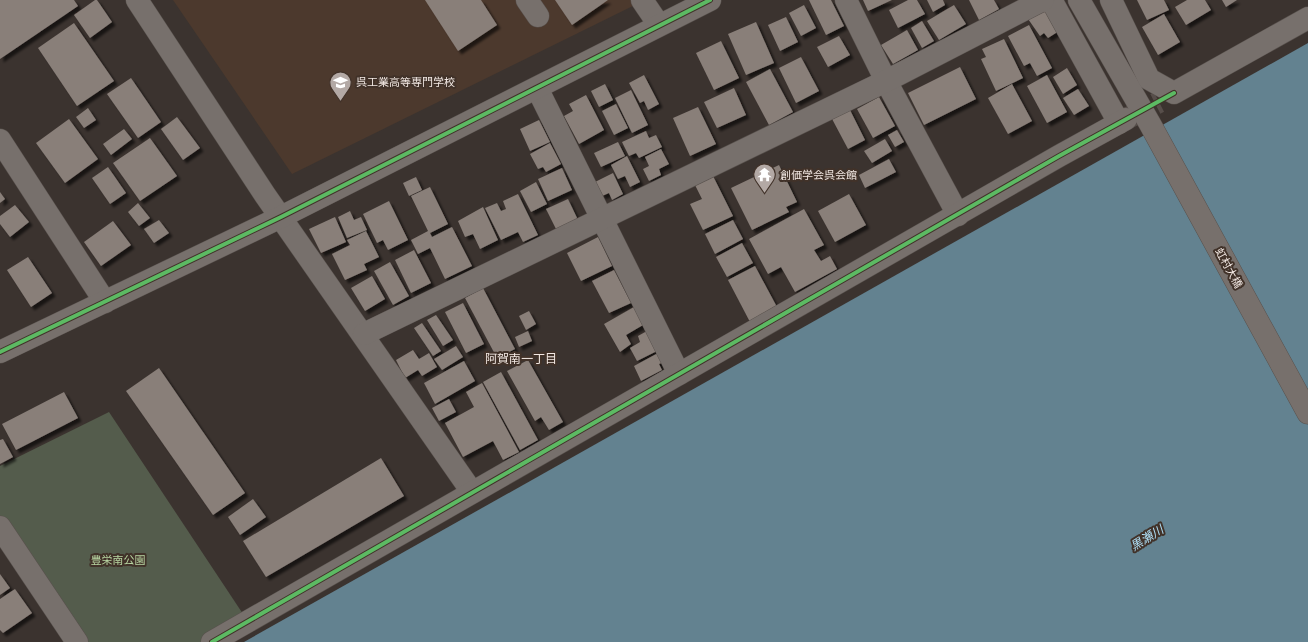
<svg xmlns="http://www.w3.org/2000/svg" width="1308" height="642" viewBox="0 0 1308 642" font-family="'PT Sans','Noto Sans JP',sans-serif">
<style>
.built{fill:#4c392d}
.green{fill:#545c4c}
.water{fill:#638290}
.building{fill:#897f79;filter:url(#shadow)}
.lines{fill:none;stroke-linecap:round;stroke-linejoin:round}
.minor-tunnel{stroke:#574e4a;stroke-width:22;stroke-dasharray:22 11;stroke-linecap:butt}
.minor-casing{stroke:#58514d;stroke-width:23}
.minor{stroke:#77706c;stroke-width:22}
.cycleway-casing{stroke:#413229;stroke-width:6}
.cycleway{stroke:#5cba63;stroke-width:4}
.labels{text-anchor:middle;stroke-width:4;stroke-linejoin:round;paint-order:stroke}
.poi-label{font-size:11px;fill:#f3e9e4;stroke:#413229;text-anchor:start}
.street-label{font-size:11px;fill:#f3e9e4;stroke:#413229}
.park-label{font-size:11px;fill:#b8d5a2;stroke:#413229}
.neighbourhood-label{font-size:12px;fill:#f3e9e4;stroke:#413229}
.water-label{font-size:12px;font-style:italic;fill:#b0e2fa;stroke:#413229}
</style>
<defs>
<filter id="shadow"><feDropShadow dx="3.5" dy="3.5" stdDeviation="1" flood-color="#0009"/></filter>
</defs>
<rect width="100%" height="100%" fill="#3b332f"/>
<path class="built" d="M173 0H645L292 174Z"/>
<path class="green" d="M109 412 245 617 201 642H82L0 517V466Z"/>
<path class="water" d="M1308 43V642H244Z"/>
<g class="building">
<path d="M0 0H74L78 6 0 59Z"/>
<path d="M95 0H97L112 22 90 38 74 15Z"/>
<path d="M425 0H481L497 25 458 51Z"/>
<path d="M555 0H608L572 25Z"/>
<path d="M809 0H831L844 26 826 35Z"/>
<path d="M863 0H892L868 11Z"/>
<path d="M908 0H917L925 14 898 28 889 10Z"/>
<path d="M927 0H943L945 5 933 12Z"/>
<path d="M969 0H994L999 9 979 20Z"/>
<path d="M1137 0H1164L1169 10 1147 20Z"/>
<path d="M1187 0H1205L1211 10 1186 25 1175 7Z"/>
<path d="M1222 0H1237L1226 7Z"/>
<path d="M804 5 816 28 801 36 789 13Z"/>
<path d="M954 5 966 24 939 40 927 21Z"/>
<path d="M1042 5 1059 31 1048 38 1044 33 1040 36 1026 16Z"/>
<path d="M1164 14 1180 42 1158 55 1142 27Z"/>
<path d="M786 17 798 42 780 51 768 25Z"/>
<path d="M922 21 934 41 922 48 911 28Z"/>
<path d="M756 22 774 63 746 75 728 34Z"/>
<path d="M74 23 114 81 77 106 38 48Z"/>
<path d="M1029 25 1052 68 1037 76 1030 63 1024 66 1008 36Z"/>
<path d="M907 30 918 50 893 64 881 45Z"/>
<path d="M839 36 850 55 828 67 817 47Z"/>
<path d="M1004 39 1023 78 996 91 981 59 986 57 982 49Z"/>
<path d="M721 41 739 78 714 90 696 53Z"/>
<path d="M801 57 819 91 796 103 779 68Z"/>
<path d="M960 67 976 99 924 125 908 93Z"/>
<path d="M1067 68 1077 85 1063 94 1053 77Z"/>
<path d="M770 69 793 112 769 125 746 82Z"/>
<path d="M644 75 659 104 648 110 644 101 640 103 629 83Z"/>
<path d="M1047 75 1067 112 1047 123 1027 86Z"/>
<path d="M131 78 161 122 138 138 107 94Z"/>
<path d="M605 84 613 100 599 107 591 91Z"/>
<path d="M1012 84 1032 121 1008 134 988 98Z"/>
<path d="M734 88 746 115 717 128 704 102Z"/>
<path d="M1078 89 1089 106 1074 115 1063 98Z"/>
<path d="M631 90 648 125 632 133 615 98Z"/>
<path d="M586 95 604 130 579 144 564 116 573 111 569 104Z"/>
<path d="M879 97 895 126 873 138 857 109Z"/>
<path d="M616 104 628 128 614 135 602 111Z"/>
<path d="M698 107 716 144 690 156 673 118Z"/>
<path d="M88 108 96 120 84 128 76 117Z"/>
<path d="M849 108 865 140 848 149 831 117Z"/>
<path d="M177 117 200 148 183 160 161 129Z"/>
<path d="M69 119 98 159 65 183 36 143Z"/>
<path d="M539 120 550 142 530 151 520 129Z"/>
<path d="M124 129 132 139 111 155 103 144Z"/>
<path d="M897 130 904 142 895 147 888 135Z"/>
<path d="M646 131 649 138 656 135 662 147 639 158 636 153 629 156 622 142Z"/>
<path d="M150 138 177 176 140 201 113 163Z"/>
<path d="M885 139 892 151 872 163 864 151Z"/>
<path d="M618 142 625 156 601 167 594 153Z"/>
<path d="M550 143 561 164 546 172 543 167 538 169 530 154Z"/>
<path d="M661 149 669 164 659 169 661 175 649 181 643 169 649 166 645 157Z"/>
<path d="M627 156 640 182 630 187 625 176 618 179 611 165Z"/>
<path d="M889 159 896 172 865 188 859 175Z"/>
<path d="M779 165 797 202 786 207 789 212 752 230 731 188Z"/>
<path d="M108 167 126 193 110 204 92 178Z"/>
<path d="M562 168 572 190 548 201 538 179Z"/>
<path d="M613 173 623 194 612 200 609 193 602 196 595 182Z"/>
<path d="M713 176 733 216 703 230 690 204 702 199 695 185Z"/>
<path d="M416 177 422 190 409 196 403 183Z"/>
<path d="M536 182 547 204 531 212 520 191Z"/>
<path d="M430 187 448 224 430 233 432 237 452 227 472 266 445 279 430 248 418 254 411 240 428 231 411 196Z"/>
<path d="M0 192 5 199 0 203Z"/>
<path d="M518 194 538 235 523 242 518 232 501 240 485 208 497 203 501 211 506 209 503 201Z"/>
<path d="M849 194 866 225 835 242 818 211Z"/>
<path d="M568 199 578 220 557 231 546 209Z"/>
<path d="M389 201 408 240 388 250 383 240 377 243 363 214Z"/>
<path d="M138 203 150 218 139 226 128 212Z"/>
<path d="M15 205 29 222 10 237 0 224V216Z"/>
<path d="M483 207 498 240 480 249 473 234 465 237 458 221Z"/>
<path d="M804 209 824 245 814 250 821 261 830 256 837 269 795 292 781 267 768 274 749 239Z"/>
<path d="M350 211 354 220 361 217 367 230 347 238 338 217Z"/>
<path d="M335 217 346 242 321 253 309 229Z"/>
<path d="M159 220 169 233 154 243 144 229Z"/>
<path d="M733 220 743 239 715 254 705 234Z"/>
<path d="M113 221 131 245 101 266 84 242Z"/>
<path d="M366 231 379 257 364 264 367 270 345 280 332 254 350 245 347 240Z"/>
<path d="M598 237 612 266 581 281 567 253Z"/>
<path d="M742 243 753 263 727 277 716 257Z"/>
<path d="M414 250 431 283 411 293 395 260Z"/>
<path d="M28 257 52 293 31 307 7 270Z"/>
<path d="M390 262 409 296 393 305 374 271Z"/>
<path d="M755 266 777 307 750 322 728 280Z"/>
<path d="M614 270 631 303 609 313 592 281Z"/>
<path d="M372 276 385 299 365 311 351 288Z"/>
<path d="M483 288 515 349 497 358 465 298Z"/>
<path d="M463 303 484 344 466 353 445 312Z"/>
<path d="M634 307 643 325 626 335 631 344 620 352 604 324Z"/>
<path d="M529 311 536 324 526 330 519 316Z"/>
<path d="M436 315 453 340 443 346 427 320Z"/>
<path d="M422 323 441 351 433 356 414 328Z"/>
<path d="M528 331 532 341 519 347 515 337Z"/>
<path d="M647 331 657 351 637 361 630 348 640 342 638 336Z"/>
<path d="M456 346 463 357 442 370 434 359Z"/>
<path d="M413 350 419 359 429 353 437 367 422 376 418 370 405 378 396 360Z"/>
<path d="M660 352 664 362 659 364 662 370 641 381 634 366Z"/>
<path d="M528 360 563 422 549 430 541 417 535 421 507 371Z"/>
<path d="M464 361 475 381 435 404 424 383Z"/>
<path d="M159 368 245 493 213 515 126 391Z"/>
<path d="M501 372 538 440 520 450 483 382Z"/>
<path d="M482 383 519 452 503 460 493 441 463 457 445 423 474 407 466 392Z"/>
<path d="M64 392 78 418 16 450 2 424Z"/>
<path d="M449 399 456 412 439 421 432 408Z"/>
<path d="M3 439 13 457 0 464V440Z"/>
<path d="M381 458 404 496 266 577 243 541Z"/>
<path d="M253 499 266 517 240 535 228 517Z"/>
<path d="M0 574 10 588 0 595Z"/>
<path d="M15 589 32 613 3 633 0 630V599Z"/>
</g>
<g class="lines">
<path class="minor-tunnel" d="M1126 119 1159 102"/>
<defs>
<g id="minor">
<path d="M137 0 265 195 472 492"/>
<path d="M527 0 538 16"/>
<path d="M642 0 659 25"/>
<path d="M846 0 886 81 958 215"/>
<path d="M1047 0 1054 5 1119 123"/>
<path d="M1079 0 1150 124 1308 413"/>
<path d="M1111 0 1149 79 1174 93 1308 18"/>
<path d="M537 88 679 374"/>
<path d="M0 140 105 302"/>
<path d="M364 334 886 81 1043 0"/>
<path d="M0 352 281 217 710 0"/>
<path d="M0 527 77 642"/>
<path d="M212 642 1059 156 1126 119"/>
</g>
</defs>
<use href="#minor" class="minor-casing"/>
<use href="#minor" class="minor"/>
<defs>
<g id="cycleway">
<path d="M0 352 281 217 710 0"/>
<path d="M212 642 1059 156 1174 93"/>
</g>
</defs>
<use href="#cycleway" class="cycleway-casing"/>
<use href="#cycleway" class="cycleway"/>
</g>
<defs>
<symbol id="school-pin" viewBox="-11 -11 22 30"><path d="M0 17L-7.5 6A9.5 9.5 0 1 1 7.5 6Z" fill="#b3a9a5" stroke="#413229"/><path d="M0-5L7-2L0 1L-7-2ZM-4 1L0 2.5L4 1V4Q0 6-4 4Z" fill="#fff"/></symbol>
<symbol id="temple-pin" viewBox="-11 -11 22 30"><path d="M0 17L-7.5 6A9.5 9.5 0 1 1 7.5 6Z" fill="#b3a9a5" stroke="#413229"/><path d="M0-6L5-2H3V0L6.5 2.5H4V6H1.5V3h-3V6H-4V2.5H-6.5L-3 0V-2H-5Z" fill="#fff"/></symbol>
</defs>
<g fill-rule="evenodd">
<use href="#school-pin" x="328" y="70" width="25" height="34"/>
<use href="#temple-pin" x="752" y="162" width="25" height="34"/>
</g>
<g class="labels">
<g class="poi-label">
<text x="356" y="86">呉工業高等専門学校</text>
<text x="780" y="179">創価学会呉会館</text>
</g>
<g class="street-label">
<text transform="translate(1229 268) rotate(61)" y="4">虹村大橋</text>
</g>
<g class="park-label">
<text x="118" y="564">豊栄南公園</text>
</g>
<g class="neighbourhood-label">
<text x="521" y="363">阿賀南一丁目</text>
</g>
<g class="water-label">
<text transform="translate(1147 538) rotate(-32)" y="4">黒瀬川</text>
</g>
</g>
</svg>
